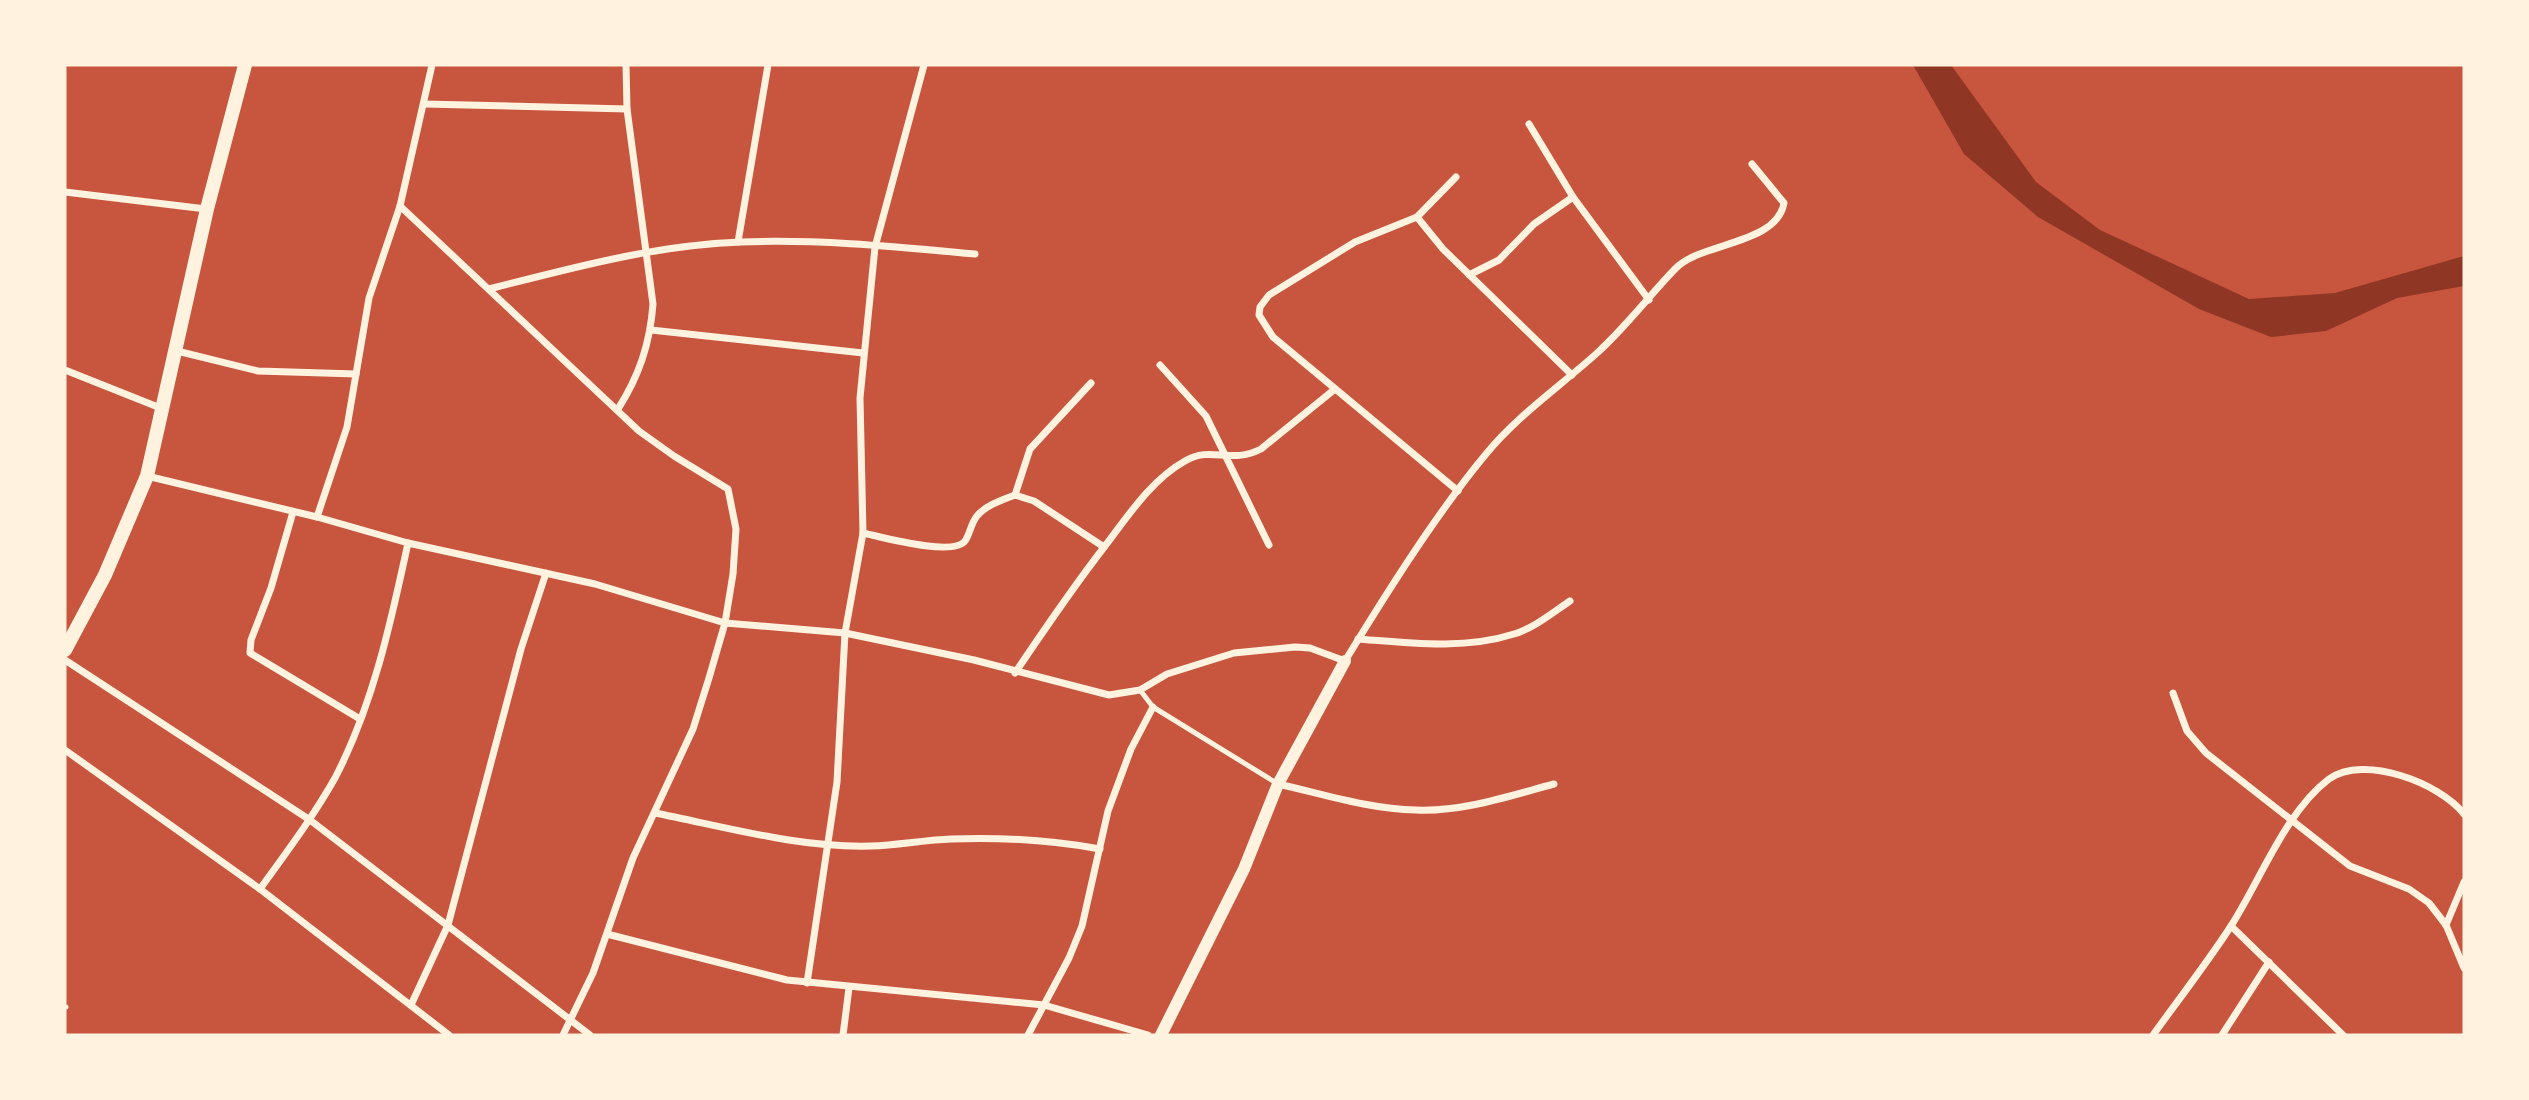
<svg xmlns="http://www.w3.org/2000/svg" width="2529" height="1100" viewBox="0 0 2529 1100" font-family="Ubuntu,sans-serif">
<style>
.water{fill:#8f3625}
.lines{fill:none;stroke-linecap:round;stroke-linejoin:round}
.service{stroke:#fff3e0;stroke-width:5}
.minor{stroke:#fff3e0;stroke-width:7}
.tertiary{stroke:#fff3e0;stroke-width:12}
.secondary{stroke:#fff3e0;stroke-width:14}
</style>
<rect width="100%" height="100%" fill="#c8553d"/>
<path class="water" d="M1913 65H1951L2036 182 2100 230 2249 299 2335 293 2464 256V286L2397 298 2326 331 2271 337 2199 309 2038 217 1964 154Z"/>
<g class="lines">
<g class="service">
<path d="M1140 690 1153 707 1278 784"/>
<path d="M65 1007H66"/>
</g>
<g class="minor">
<path d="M424 104 627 109"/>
<path d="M1529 124 1573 197 1649 300"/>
<path d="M1456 177 1417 217 1355 242 1269 295 1260 307 1259 315 1273 337 1458 491"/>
<path d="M65 192 206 209"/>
<path d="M400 206 639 431 674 456 728 489 736 529 733 574 725 623 709 678 693 729 633 858 593 973 563 1035"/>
<path d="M1417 217 1443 249 1572 375"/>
<path d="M738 242 768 65"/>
<path d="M1469 275 1499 260 1534 224 1573 197"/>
<path d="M489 289C572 268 655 245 741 242 818 239 898 247 975 254"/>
<path d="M651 330 863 353"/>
<path d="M177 351 258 371 356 374"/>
<path d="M1160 365 1206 416 1269 545"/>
<path d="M65 370 163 409"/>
<path d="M618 409C639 376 650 344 653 304L627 109 626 65"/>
<path d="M147 476 317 517 408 543 595 584 725 623 845 633 974 660 1109 695 1140 690 1167 674 1234 653 1295 647 1310 648 1345 661C1386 594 1436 514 1486 454 1517 416 1559 387 1596 354 1625 328 1648 297 1675 269 1700 242 1777 245 1784 203L1752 164"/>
<path d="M1015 495 1030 449 1091 383"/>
<path d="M1015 495 1034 501 1104 547"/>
<path d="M293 512 271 588 251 640 250 653 360 719"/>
<path d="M317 517 347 427 369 298 400 206 432 65"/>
<path d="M863 533C882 537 953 557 965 541 970 534 971 523 977 516 986 505 1002 500 1015 495"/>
<path d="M1358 639C1409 643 1464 650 1514 634 1534 628 1552 613 1570 601"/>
<path d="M65 660 310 820 590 1035"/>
<path d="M1015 673C1044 630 1073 587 1105 546 1128 516 1151 480 1185 461 1212 445 1230 465 1261 449L1335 389"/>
<path d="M2173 693 2187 731 2206 753 2350 866 2409 889 2429 903 2446 925 2464 968"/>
<path d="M65 750 260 889 449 1035"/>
<path d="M1278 784C1323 794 1369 809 1416 810 1463 812 1509 796 1554 784"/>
<path d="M655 813C726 827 799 848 871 846 898 845 925 840 951 839 1002 837 1050 840 1100 849"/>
<path d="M260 889C286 853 313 817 335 778 373 705 391 622 408 543"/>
<path d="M2446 925 2464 882"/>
<path d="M2231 926 2343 1035"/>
<path d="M607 934 787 980 1044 1005 1148 1035"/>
<path d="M807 983 837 782 845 633 863 533 860 398 875 247 924 65"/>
<path d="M411 1005 448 925 521 649 546 573"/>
<path d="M843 1035 849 988"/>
<path d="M1028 1035 1069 958 1082 926 1108 811 1131 749 1153 707"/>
<path d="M2153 1035C2179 999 2207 963 2231 926 2260 881 2286 811 2329 779 2364 754 2440 783 2464 814"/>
<path d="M2222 1035 2269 962"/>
</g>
<path class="tertiary" d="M1161 1035 1244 869 1278 784 1345 661"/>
<path class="secondary" d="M65 650 105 575 147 476 207 209 245 65"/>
</g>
<rect width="2529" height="1100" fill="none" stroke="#fff3e0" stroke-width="133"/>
</svg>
